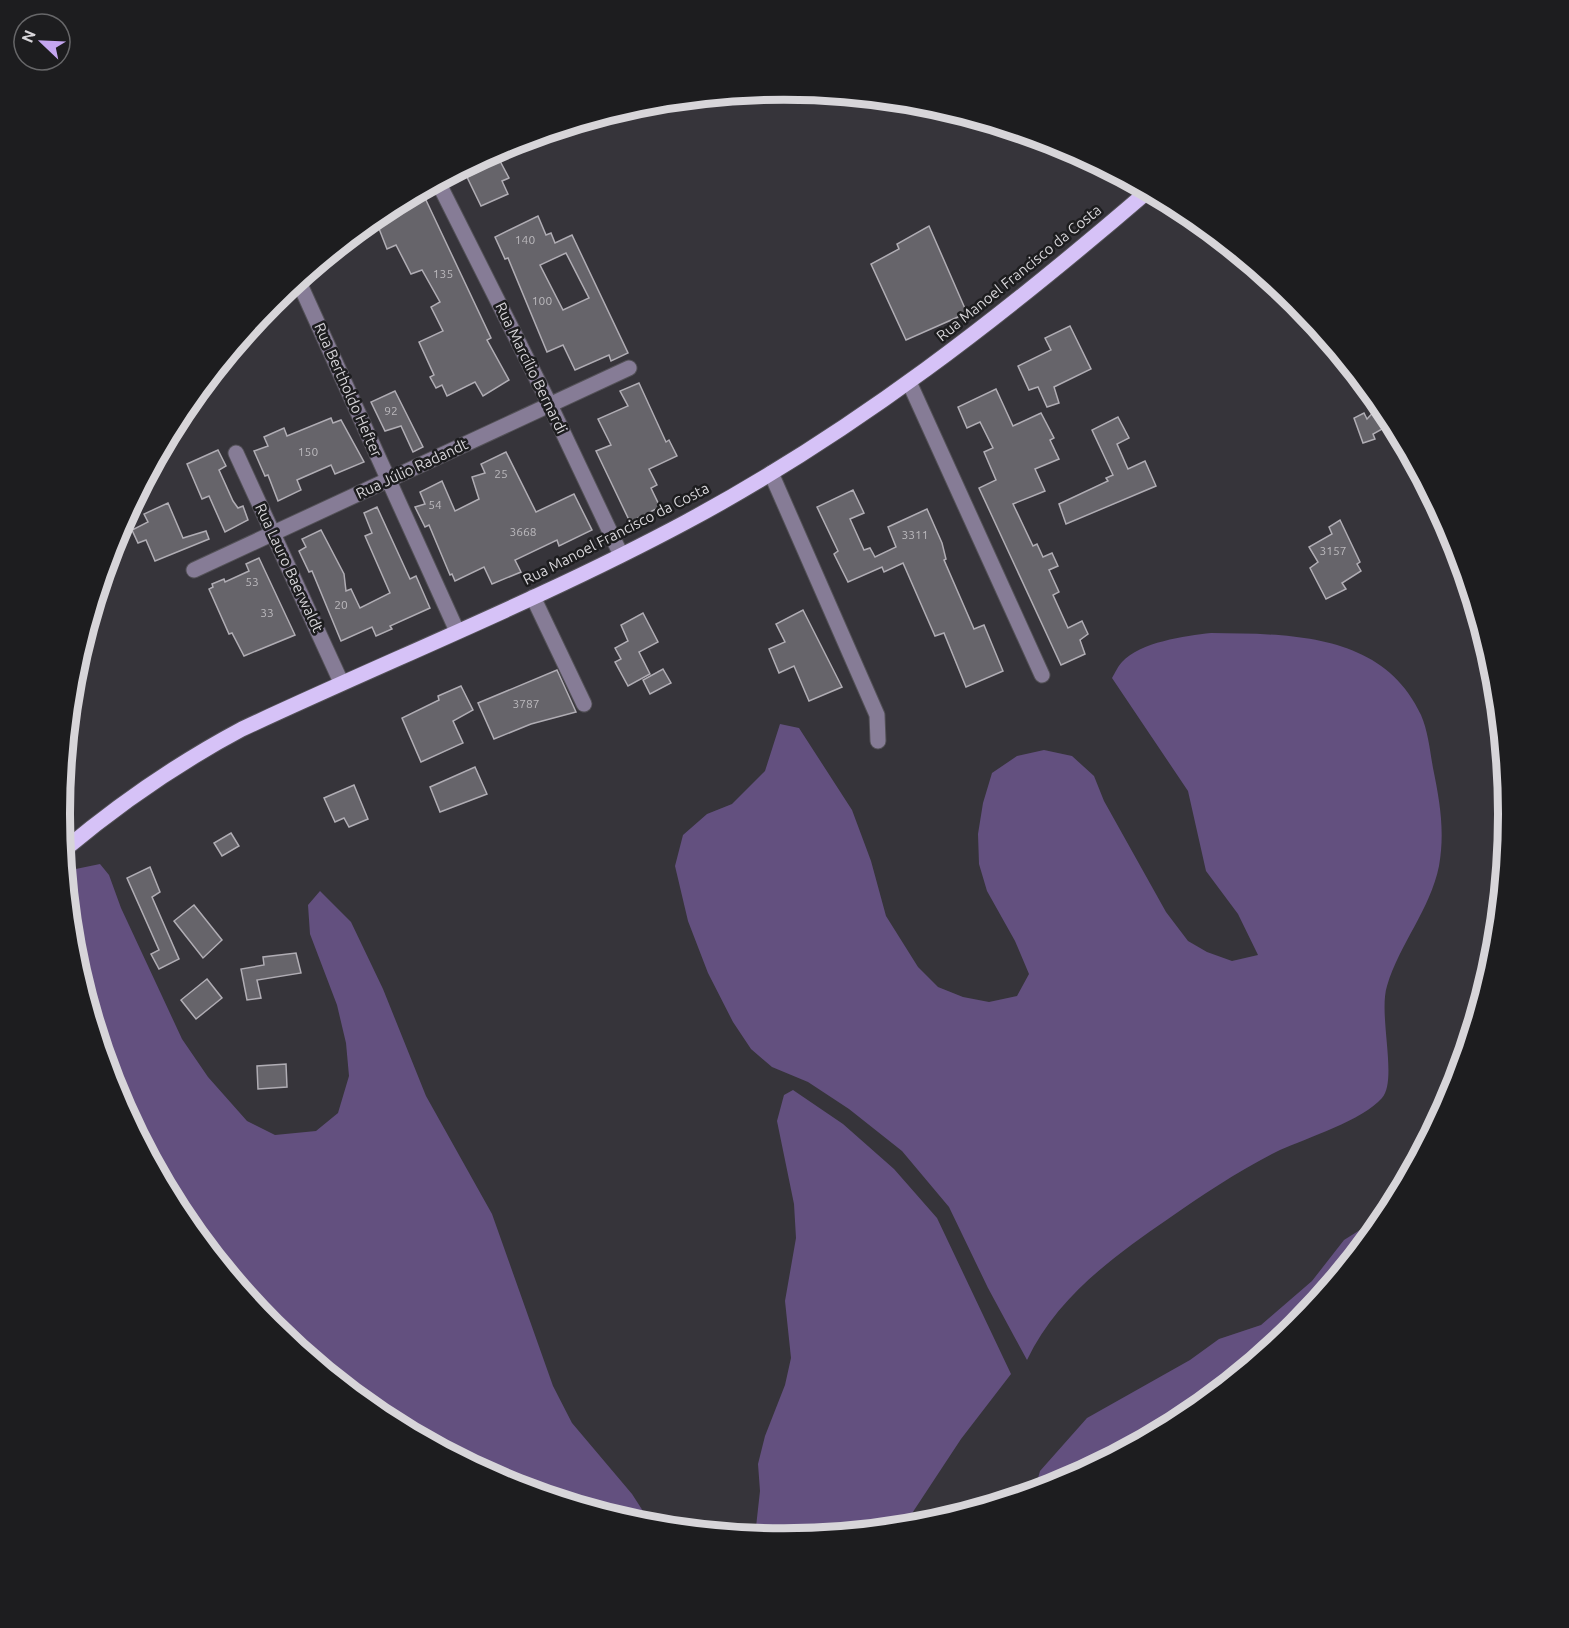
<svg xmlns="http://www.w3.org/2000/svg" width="1569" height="1628" viewBox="0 0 1569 1628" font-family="Ubuntu,sans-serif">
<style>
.green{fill:#63507f}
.building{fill:#66646a;stroke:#b0adb4;stroke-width:1.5;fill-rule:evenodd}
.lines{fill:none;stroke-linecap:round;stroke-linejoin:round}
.minor-casing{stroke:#535157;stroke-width:17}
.major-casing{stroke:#535157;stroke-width:17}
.minor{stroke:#867c96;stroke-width:15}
.major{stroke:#d6c2f7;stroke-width:15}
.labels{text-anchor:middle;stroke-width:5;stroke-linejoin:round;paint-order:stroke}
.number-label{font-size:12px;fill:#bbb9bd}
.street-label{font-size:15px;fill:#d7d5d9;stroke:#1d1d1f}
.rim{fill:none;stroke:#d7d5d9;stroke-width:8}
</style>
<rect width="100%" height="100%" fill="#36343a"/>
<g class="green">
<path d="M1211 633C1288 634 1383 632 1421 715 1428 731 1430 751 1433 768 1440 802 1445 832 1439 866 1430 910 1400 943 1387 986 1378 1015 1398 1080 1382 1098 1363 1120 1307 1138 1280 1150 1241 1169 1204 1194 1168 1219 1113 1257 1057 1297 1027 1360L988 1288 949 1207 902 1151 849 1109 808 1082 772 1067 751 1049 733 1022 708 973 688 921 675 866 683 835 707 814 732 804 765 771 780 724 799 728 852 810 871 861 886 916 918 967 938 987 963 997 989 1002 1017 996 1029 974 1015 941 987 891 979 864 978 834 983 803 992 773 1017 756 1044 750 1072 756 1094 776 1104 801 1166 912 1188 941 1207 952 1232 961 1258 955 1238 914 1206 871 1188 791 1112 678C1115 673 1118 666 1122 662 1140 642 1185 636 1211 633Z"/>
<path d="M100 864 109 875 121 908 182 1039 208 1077 247 1121 275 1135 316 1131 338 1113 349 1076 346 1043 337 1005 310 934 308 905 320 891 351 922 383 989 426 1096 492 1214 553 1386 572 1423 632 1494 652 1525 507 1483 382 1416 272 1326 182 1216 115 1091 74 955 66 871Z"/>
<path d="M793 1090 843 1124 894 1169 937 1218 1011 1374 961 1439 903 1527 784 1538 755 1536 760 1491 758 1464 765 1436 785 1385 791 1358 785 1301 796 1238 794 1204 777 1121 784 1095Z"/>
<path d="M1390 1211 1297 1327 1187 1417 1061 1483 1034 1492 1040 1471 1087 1418 1190 1360 1219 1339 1261 1325 1312 1281 1344 1240Z"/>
</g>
<g class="building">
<path d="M500 161 509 178 502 181 508 194 481 206 467 177Z"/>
<path d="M425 198 491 338 487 340 509 380 483 396 475 382 447 396 442 385 436 388 430 377 434 375 419 342 443 331 431 307 440 302 422 270 411 274 396 245 387 249 376 221Z"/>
<path d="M538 216 546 235 551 233 555 243 572 235 628 353 611 361 609 355 575 370 563 345 547 352 508 258 505 259 495 237ZM566 253 589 298 563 310 540 265Z"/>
<path d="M929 226 967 313 906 340 871 264 899 249 897 244Z"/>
<path d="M1070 326 1091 369 1054 387 1059 403 1047 407 1038 387 1029 390 1018 366 1051 350 1045 338Z"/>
<path d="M639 383 666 442 669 440 677 456 649 469 657 485 651 488 660 507 630 522 596 451 611 445 598 419 628 406 620 391Z"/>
<path d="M996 389 1013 426 1041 413 1054 438 1050 440 1059 459 1035 469 1045 491 1013 504 1033 546 1037 544 1043 557 1052 553 1058 566 1049 570 1059 592 1053 595 1068 628 1082 621 1088 634 1080 640 1085 654 1061 665 979 488 996 480 984 452 993 448 980 422 967 428 958 407Z"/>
<path d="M395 391 423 447 413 452 401 426 385 431 371 402Z"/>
<path d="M1381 404 1393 423 1373 434 1375 439 1363 443 1354 418 1364 413 1367 419Z"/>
<path d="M1118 417 1129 438 1117 444 1128 469 1145 461 1156 486 1066 524 1059 504 1108 481 1106 478 1113 475 1092 430Z"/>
<path d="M331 418 333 423 341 420 364 462 335 474 331 465 297 480 301 490 278 501 268 475 265 476 254 451 268 446 264 437 284 428 287 436Z"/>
<path d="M218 450 226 466 219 470 233 501 238 508 243 506 248 520 225 532 209 496 202 499 187 464Z"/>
<path d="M506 452 536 512 574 494 592 530 559 546 557 540 515 560 521 572 492 584 484 567 455 581 452 574 450 575 429 525 425 527 415 507 425 504 420 492 442 481 455 511 479 499 472 477 485 473 481 464Z"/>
<path d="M853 490 864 513 850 519 864 550 870 548 875 557 896 547 888 527 927 509 942 543 946 559 944 560 974 629 984 625 1003 671 966 687 944 633 935 636 903 563 884 572 882 567 848 582 834 554 838 551 817 507Z"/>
<path d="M168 503 183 538 206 531 209 539 155 561 146 540 138 543 132 530 148 522 144 514Z"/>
<path d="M377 507 410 579 416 576 430 608 390 626 392 629 376 636 372 627 341 641 312 571 309 572 299 551 306 547 302 539 321 530 344 574 346 591 351 589 360 608 390 593 365 536 372 533 364 513Z"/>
<path d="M1340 520 1360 562 1357 564 1361 571 1342 583 1346 589 1326 599 1310 568 1318 562 1309 547 1332 534 1329 527Z"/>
<path d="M259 558 295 635 244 656 232 633 229 634 209 589 213 587 212 584 224 579 225 582 249 571 246 564Z"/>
<path d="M803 610 842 687 809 701 794 666 779 673 769 649 785 642 776 624Z"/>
<path d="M643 613 658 642 639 652 650 674 628 686 615 662 621 659 615 648 628 641 621 625Z"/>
<path d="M663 669 671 683 650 694 643 680Z"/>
<path d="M557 670 576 712 531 724 494 739 478 703Z"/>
<path d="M461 686 473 710 453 721 463 743 421 762 402 718 439 700 438 696Z"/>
<path d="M475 767 487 794 440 812 430 787Z"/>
<path d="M354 785 368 819 349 827 344 818 335 822 324 798Z"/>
<path d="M231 833 239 846 222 856 214 843Z"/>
<path d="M150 867 160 892 152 897 179 959 159 969 151 954 159 950 127 878Z"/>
<path d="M194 905 222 940 203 958 174 921Z"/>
<path d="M296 953 301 973 257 980 261 998 247 1000 241 969 264 965 263 957Z"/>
<path d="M207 979 222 998 196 1019 181 1000Z"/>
<path d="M286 1064 287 1087 258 1089 257 1066Z"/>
</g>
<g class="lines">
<defs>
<g id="minor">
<path d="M438 182 550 405 621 555"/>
<path d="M298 280 457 631"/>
<path d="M909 382 1042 675"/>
<path d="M236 453 341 682"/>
<path d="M771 473 877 715 878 741"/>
<path d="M194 570 629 368"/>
<path d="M533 597 584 704"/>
</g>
<path id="major" d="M64 850C119 804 178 763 242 729 389 660 542 599 686 522 854 432 1004 315 1148 191"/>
</defs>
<use href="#minor" class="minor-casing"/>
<use href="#major" class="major-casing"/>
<use href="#minor" class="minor"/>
<use href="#major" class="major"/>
</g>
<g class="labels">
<g class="number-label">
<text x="525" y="244">140</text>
<text x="443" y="278">135</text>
<text x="542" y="305">100</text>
<text x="391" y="415">92</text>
<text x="308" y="456">150</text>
<text x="501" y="478">25</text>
<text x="435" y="509">54</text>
<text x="523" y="536">3668</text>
<text x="915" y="539">3311</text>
<text x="1333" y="555">3157</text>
<text x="252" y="586">53</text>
<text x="341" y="609">20</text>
<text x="267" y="617">33</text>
<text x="526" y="708">3787</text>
</g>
<g class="street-label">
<text transform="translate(1019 273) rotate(-39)" y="5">Rua Manoel Francisco da Costa</text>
<text transform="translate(531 368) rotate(64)" y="5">Rua Marcílio Bernardi</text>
<text transform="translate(348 390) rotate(66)" y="5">Rua Bertholdo Hefter</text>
<text transform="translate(412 469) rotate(-25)" y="5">Rua Júlio Radandt</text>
<text transform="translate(616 534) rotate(-27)" y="5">Rua Manoel Francisco da Costa</text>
<text transform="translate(289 568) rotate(65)" y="5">Rua Lauro Baerwaldt</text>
</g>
</g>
<path d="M0 0H1569V1628H0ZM70 814a714 714 0 1 1 1428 0a714 714 0 1 1-1428 0Z" fill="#1d1d1f" fill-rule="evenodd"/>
<path class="rim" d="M70 814a714 714 0 1 1 1428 0a714 714 0 1 1-1428 0Z"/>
<g transform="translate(42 42) rotate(293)"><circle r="28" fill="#1d1d1f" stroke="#676769" stroke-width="1.5"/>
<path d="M0-4.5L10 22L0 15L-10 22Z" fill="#c5a7f1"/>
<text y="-9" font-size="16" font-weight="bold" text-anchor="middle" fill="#d7d5d9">N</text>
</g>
</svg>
